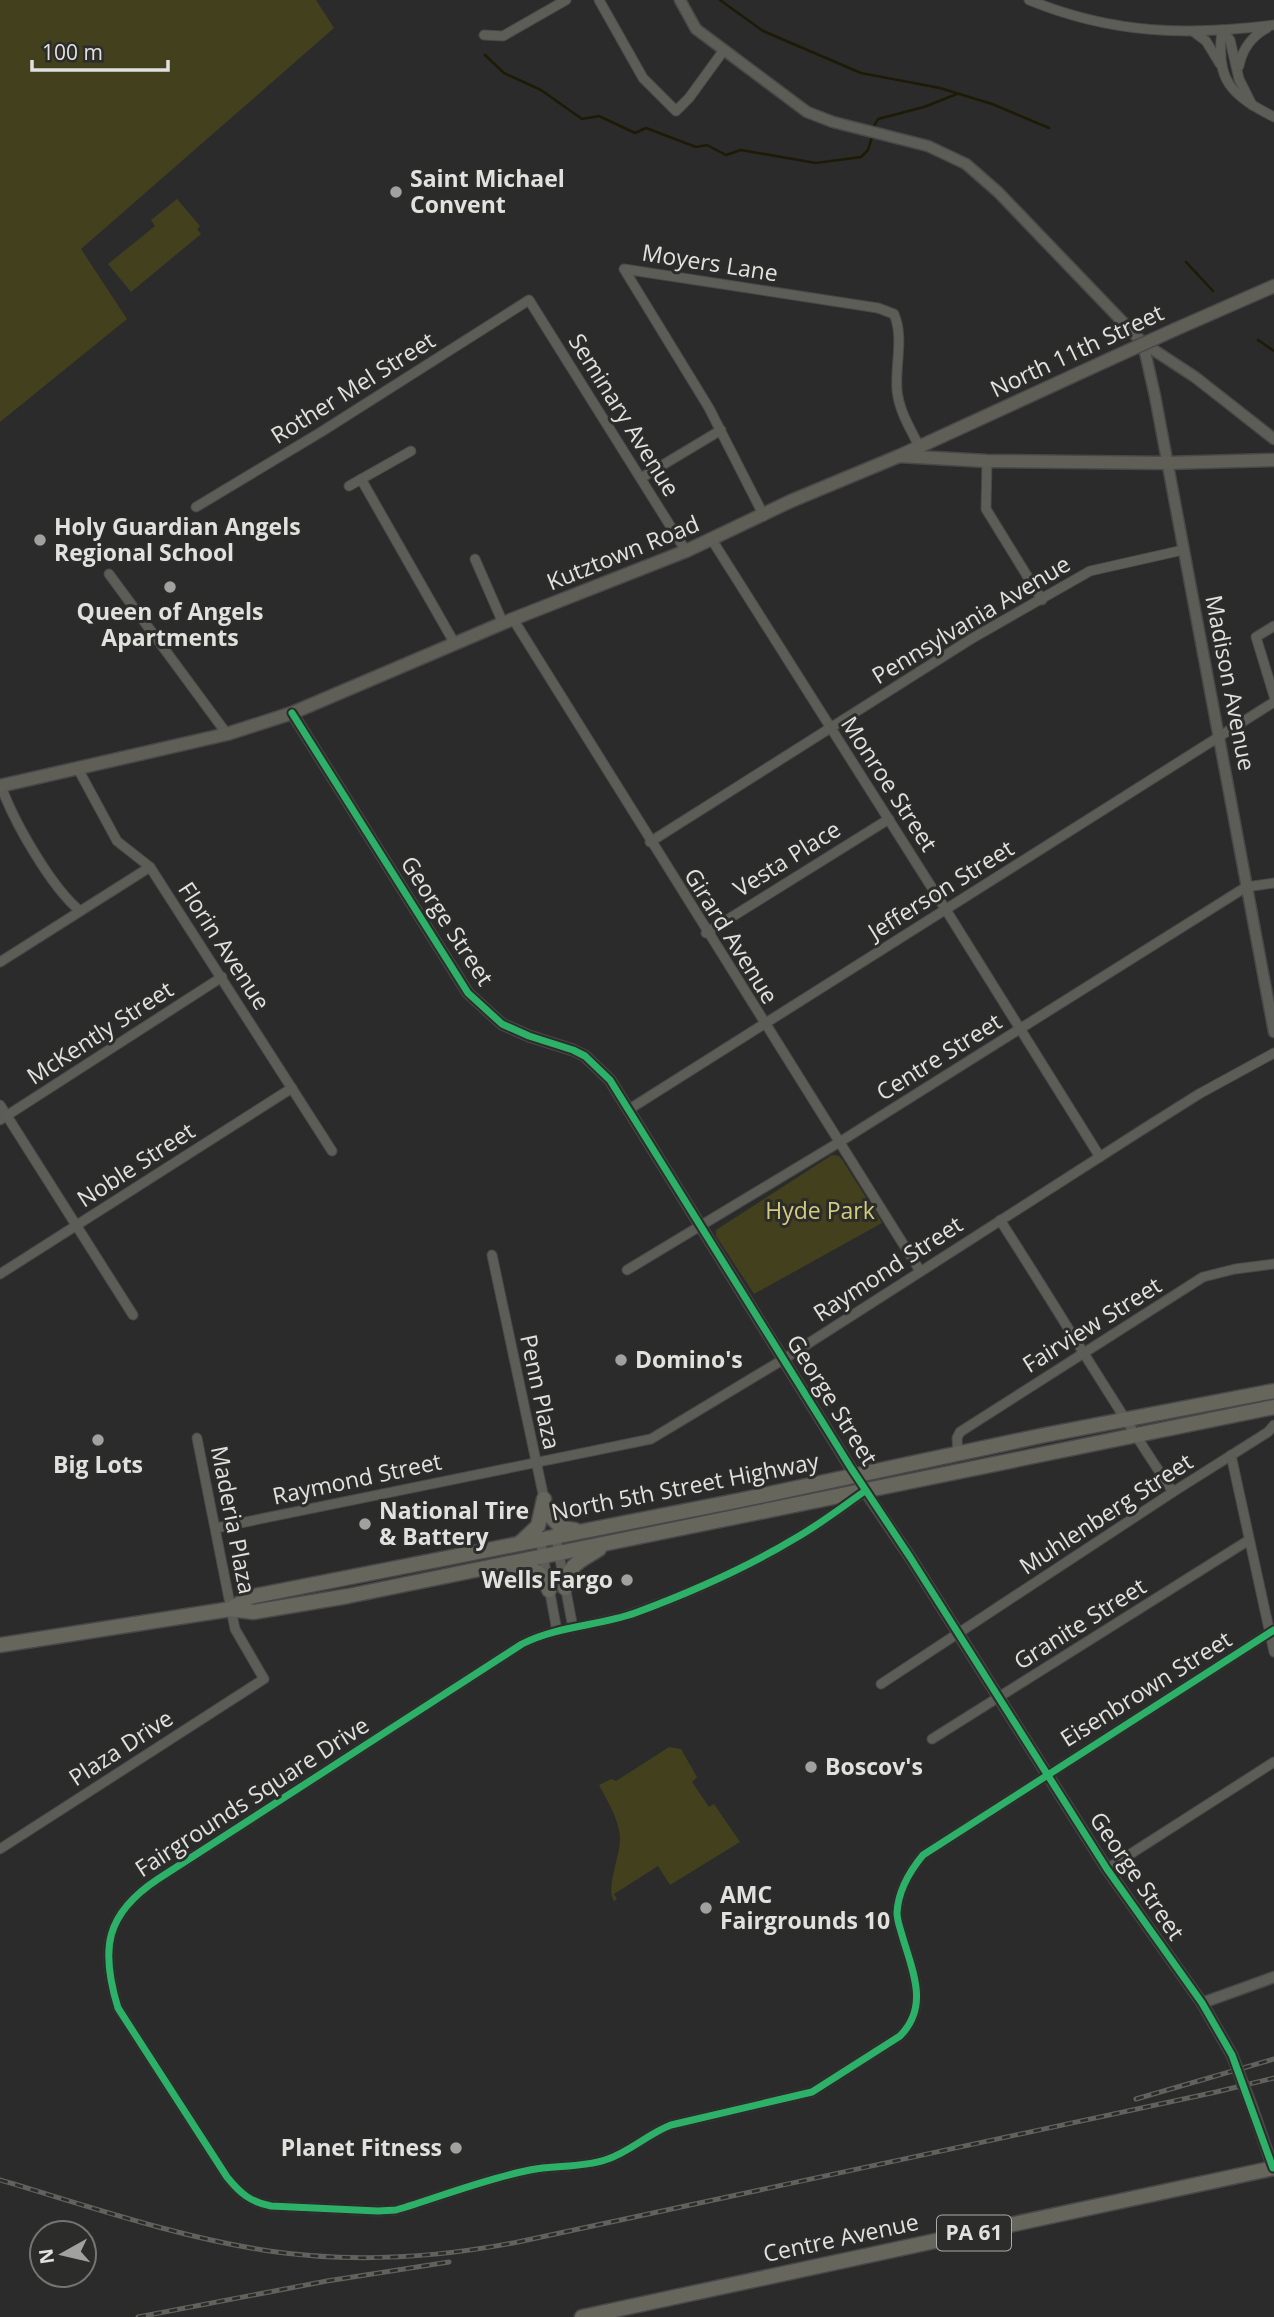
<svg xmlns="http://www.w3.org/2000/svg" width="1274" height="2317" viewBox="0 0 1274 2317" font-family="'Open Sans',sans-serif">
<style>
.green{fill:#42401d}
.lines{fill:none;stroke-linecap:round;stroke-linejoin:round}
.stream{stroke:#1d1b05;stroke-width:2.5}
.minor-casing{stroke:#484848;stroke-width:11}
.tertiary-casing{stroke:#484848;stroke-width:13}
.secondary-casing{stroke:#484848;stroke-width:15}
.primary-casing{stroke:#484848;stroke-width:17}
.minor{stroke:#5d5d57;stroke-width:9}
.tertiary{stroke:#5d5d57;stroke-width:10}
.secondary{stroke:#605f57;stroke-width:12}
.primary{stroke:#67665d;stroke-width:14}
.rail-casing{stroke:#61615e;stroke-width:5}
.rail{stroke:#2c2c2a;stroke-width:2.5;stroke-dasharray:8;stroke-linecap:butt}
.tertiary-bridge-casing{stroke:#484848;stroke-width:13;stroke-linecap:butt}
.secondary-bridge-casing{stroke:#484848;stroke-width:15;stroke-linecap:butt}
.tertiary-bridge{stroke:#5d5d57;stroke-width:10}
.secondary-bridge{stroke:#605f57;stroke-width:12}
.cycleway-casing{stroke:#2c2c2a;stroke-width:11}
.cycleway{stroke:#2db169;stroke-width:7}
.poi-dot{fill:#a1a1a0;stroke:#2c2c2a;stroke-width:2.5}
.labels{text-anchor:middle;stroke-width:6;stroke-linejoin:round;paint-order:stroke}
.shield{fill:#2c2c2a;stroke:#ababa9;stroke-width:2}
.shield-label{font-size:21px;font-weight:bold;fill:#e1e1df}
.poi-label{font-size:23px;font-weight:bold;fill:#e1e1df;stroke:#2c2c2a;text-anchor:start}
.street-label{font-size:23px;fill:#e1e1df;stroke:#2c2c2a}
.park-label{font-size:23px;fill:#d3cb7d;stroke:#2c2c2a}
</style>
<rect width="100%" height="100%" fill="#2b2b2b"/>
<g class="green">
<path d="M0 0H316L334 28 81 249 127 319 0 422Z"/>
<path d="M177 199 200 226 197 229 201 234 131 292 108 264 155 226 151 220Z"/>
<path d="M832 1155 839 1156 843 1161 882 1223 754 1294 716 1236V1230Z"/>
<path d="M669 1747 681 1749 697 1777 692 1782 709 1807 714 1804 740 1842 670 1885 658 1866 614 1894 617 1899 614 1901C605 1888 621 1855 620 1837 618 1817 608 1802 599 1785L611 1779 616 1781Z"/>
</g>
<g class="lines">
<g class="stream">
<path d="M720 0 763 31 861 73 940 88 992 104 1049 128"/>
<path d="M485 55 504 73 541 90 582 119 599 116 635 133 646 128 696 147 707 145 726 155 741 150 816 163 861 157 868 150 872 137"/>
<path d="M874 126 878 119 924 107 957 94"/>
<path d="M1186 262 1213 291"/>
<path d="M1258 340 1274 351"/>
</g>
<defs>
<g id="minor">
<path d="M599 0 643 78 676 111 689 98 724 50"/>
<path d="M1029 0C1112 34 1186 36 1274 25"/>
<path d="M1222 30C1215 82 1232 95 1274 117"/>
<path d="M1222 30 1230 40 1239 79 1252 105"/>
<path d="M1194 32 1206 41 1220 64"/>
<path d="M484 35 503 36 566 0"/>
<path d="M1239 66C1242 50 1252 36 1267 28"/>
<path d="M987 461 986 509 1042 600"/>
<path d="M641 478 721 430"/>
<path d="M361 479 455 644"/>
<path d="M349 486 411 451"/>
<path d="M196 507 321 432 529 300 686 551"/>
<path d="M764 516 709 408 624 269 878 308 894 314C904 337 895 365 897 390 899 411 910 428 919 446"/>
<path d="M712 540 946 910 1100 1157"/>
<path d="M475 559 503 623"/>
<path d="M109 574 227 734"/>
<path d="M513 619 920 1271"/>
<path d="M1274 626 1256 637 1274 696"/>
<path d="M78 769 117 841 150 867 332 1151"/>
<path d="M1 786C14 822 51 887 80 911"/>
<path d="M650 842 971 639 1090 571 1183 550"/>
<path d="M706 933 889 819"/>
<path d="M0 962 150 867"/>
<path d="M0 1105 133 1315"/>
<path d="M628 1110 1274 702"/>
<path d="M0 1120 222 977"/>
<path d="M1000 1220C1058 1310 1113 1403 1173 1492"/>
<path d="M492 1255 545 1503"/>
<path d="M627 1270 838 1143 1246 887 1274 883"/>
<path d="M0 1274 292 1088"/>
<path d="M958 1455 957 1438 960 1432 1203 1277 1235 1269 1274 1264"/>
<path d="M1231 1455 1274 1652"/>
<path d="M860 1495C838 1510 817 1526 794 1539 744 1569 689 1594 634 1613 598 1626 557 1626 522 1644L158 1879C105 1914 100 1949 118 2008L227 2177C240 2193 250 2202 271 2206L378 2211 396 2210C440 2197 484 2179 530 2170 554 2165 581 2168 605 2160 629 2153 647 2134 671 2125L812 2092 900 2036C930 2006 912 1970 902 1935 900 1928 897 1920 897 1913 898 1891 909 1872 923 1855L1274 1630"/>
<path d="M216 1528 651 1439 784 1359 1145 1128 1199 1094 1274 1053"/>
<path d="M555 1533 573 1628"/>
<path d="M540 1539 557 1631"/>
<path d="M881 1684 1173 1492 1268 1432 1274 1425"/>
<path d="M932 1739 1249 1540"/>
<path d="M0 1849 264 1679 235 1629 197 1438"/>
<path d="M1107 1869 1274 1762"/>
</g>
<g id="tertiary">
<path d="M680 0 696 29 807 112 833 122 928 146 966 164 998 192 1143 343 1195 377 1274 439"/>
<path d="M1143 343 1155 396 1274 1032"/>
<path d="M292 713 468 993 502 1024 529 1036 573 1050 585 1056 610 1080 865 1491 910 1557 1107 1869 1202 2003 1232 2055"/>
<path d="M1202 2003 1274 1977"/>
<path d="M1252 2107 1273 2168"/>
</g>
<g id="secondary">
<path d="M1176 329 1274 286"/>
<path d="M899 456 1110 359"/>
<path d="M0 786 227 734 292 713 503 623 686 551 791 501 899 456 987 461 1167 463 1274 460"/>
</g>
<g id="primary">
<path d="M549 1515 562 1528 575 1530"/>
<path d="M521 1542 538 1526 544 1499"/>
<path d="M512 1565C532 1569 542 1569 549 1590"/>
<path d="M565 1588C570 1562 579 1562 599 1549"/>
<path d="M231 1609 250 1597 741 1500 1045 1435 1274 1391"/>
<path d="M0 1645 231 1609 253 1612 348 1596 1274 1407"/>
<path d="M582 2317 1274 2168"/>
</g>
</defs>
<use href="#minor" class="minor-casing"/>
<use href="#tertiary" class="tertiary-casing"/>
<use href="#secondary" class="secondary-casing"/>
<use href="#primary" class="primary-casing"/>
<use href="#minor" class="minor"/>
<use href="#tertiary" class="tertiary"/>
<use href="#secondary" class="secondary"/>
<use href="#primary" class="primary"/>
<defs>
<g id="rail">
<path d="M1136 2099 1274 2059"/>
<path d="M0 2180C88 2206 177 2237 269 2251 352 2263 436 2258 518 2242L1216 2092 1274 2078"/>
<path d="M138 2317 327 2281 449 2262"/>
</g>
</defs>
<use href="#rail" class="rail-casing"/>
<use href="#rail" class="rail"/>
<defs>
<path id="tertiary-bridge" d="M1232 2055 1252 2107"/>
<path id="secondary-bridge" d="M1110 359 1176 329"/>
</defs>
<use href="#tertiary-bridge" class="tertiary-bridge-casing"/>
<use href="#secondary-bridge" class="secondary-bridge-casing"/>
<use href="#tertiary-bridge" class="tertiary-bridge"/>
<use href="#secondary-bridge" class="secondary-bridge"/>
<defs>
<g id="cycleway">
<path d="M292 713 468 993 502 1024 529 1036 573 1050 585 1056 610 1080 851 1468 910 1557 1107 1869 1202 2003 1232 2055 1273 2168"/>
<path d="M865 1491C842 1507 819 1525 794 1539 744 1569 689 1593 635 1613 598 1626 557 1626 522 1644L158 1879C105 1914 100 1949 118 2008L227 2177C240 2193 250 2202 271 2206L378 2211 396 2210C440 2197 484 2179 530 2170 554 2165 581 2168 605 2160 629 2153 647 2134 671 2125L812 2092 900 2036C930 2006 912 1970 902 1935 900 1928 897 1920 897 1913 898 1891 909 1872 923 1855L1274 1630"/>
</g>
</defs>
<use href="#cycleway" class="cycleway-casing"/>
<use href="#cycleway" class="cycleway"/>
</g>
<g class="poi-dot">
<circle cx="396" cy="192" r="7"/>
<circle cx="40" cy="540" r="7"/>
<circle cx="170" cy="587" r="7"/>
<circle cx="621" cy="1360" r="7"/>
<circle cx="98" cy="1440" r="7"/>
<circle cx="365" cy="1524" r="7"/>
<circle cx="627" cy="1580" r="7"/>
<circle cx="811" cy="1767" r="7"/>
<circle cx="706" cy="1908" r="7"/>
<circle cx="456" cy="2148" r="7"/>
</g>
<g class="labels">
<rect class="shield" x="937" y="2215.5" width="74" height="35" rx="5"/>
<g class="shield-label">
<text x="974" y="2240">PA 61</text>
</g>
<g class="poi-label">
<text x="410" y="187">Saint Michael<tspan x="410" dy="26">Convent</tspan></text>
<text x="54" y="535">Holy Guardian Angels<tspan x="54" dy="26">Regional School</tspan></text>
<text x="170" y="620" text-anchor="middle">Queen of Angels<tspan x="170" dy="26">Apartments</tspan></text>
<text x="635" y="1368">Domino's</text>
<text x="98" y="1473" text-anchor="middle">Big Lots</text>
<text x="379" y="1519">National Tire<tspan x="379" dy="26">&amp; Battery</tspan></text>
<text x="613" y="1588" text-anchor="end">Wells Fargo</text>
<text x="825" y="1775">Boscov's</text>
<text x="720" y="1903">AMC<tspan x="720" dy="26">Fairgrounds 10</tspan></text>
<text x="442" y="2156" text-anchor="end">Planet Fitness</text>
</g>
<g class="street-label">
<text transform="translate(710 263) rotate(9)" y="8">Moyers Lane</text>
<text transform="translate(1077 351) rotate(-25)" y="8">North 11th Street</text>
<text transform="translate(353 388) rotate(-32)" y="8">Rother Mel Street</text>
<text transform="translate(624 415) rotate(58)" y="8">Seminary Avenue</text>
<text transform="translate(623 553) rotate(-22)" y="8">Kutztown Road</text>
<text transform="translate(971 620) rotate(-31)" y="8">Pennsylvania Avenue</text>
<text transform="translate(1230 683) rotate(79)" y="8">Madison Avenue</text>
<text transform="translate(889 784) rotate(57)" y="8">Monroe Street</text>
<text transform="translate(787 859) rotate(-32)" y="8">Vesta Place</text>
<text transform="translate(941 890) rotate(-32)" y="8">Jefferson Street</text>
<text transform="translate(447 921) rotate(57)" y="8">George Street</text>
<text transform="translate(731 936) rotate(58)" y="8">Girard Avenue</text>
<text transform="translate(224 946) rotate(57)" y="8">Florin Avenue</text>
<text transform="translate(100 1033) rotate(-33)" y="8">McKently Street</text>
<text transform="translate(939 1057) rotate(-32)" y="8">Centre Street</text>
<text transform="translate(136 1165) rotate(-33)" y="8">Noble Street</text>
<text transform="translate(888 1269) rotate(-33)" y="8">Raymond Street</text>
<text transform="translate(1092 1325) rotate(-32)" y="8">Fairview Street</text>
<text transform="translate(540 1392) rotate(78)" y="8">Penn Plaza</text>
<text transform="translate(832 1400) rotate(58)" y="8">George Street</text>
<text transform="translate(357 1479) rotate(-12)" y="8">Raymond Street</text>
<text transform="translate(685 1487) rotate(-11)" y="8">North 5th Street Highway</text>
<text transform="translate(1106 1514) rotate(-33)" y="8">Muhlenberg Street</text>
<text transform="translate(233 1520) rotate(79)" y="8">Maderia Plaza</text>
<text transform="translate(1080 1624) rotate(-32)" y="8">Granite Street</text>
<text transform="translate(1146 1689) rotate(-32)" y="8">Eisenbrown Street</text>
<text transform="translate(121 1748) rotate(-33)" y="8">Plaza Drive</text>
<text transform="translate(252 1797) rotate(-33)" y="8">Fairgrounds Square Drive</text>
<text transform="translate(1137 1876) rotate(56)" y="8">George Street</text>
<text transform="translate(841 2238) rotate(-12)" y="8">Centre Avenue</text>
</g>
<g class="park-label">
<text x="820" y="1219">Hyde Park</text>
</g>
</g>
<g transform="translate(63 2254) rotate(262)"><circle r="33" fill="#2c2c2a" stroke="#747472" stroke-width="2"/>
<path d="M0-5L12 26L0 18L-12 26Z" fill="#a1a1a0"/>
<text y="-10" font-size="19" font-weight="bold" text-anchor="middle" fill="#e1e1df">N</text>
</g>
<path d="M32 60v10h136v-10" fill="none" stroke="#e1e1df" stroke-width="3.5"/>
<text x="42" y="60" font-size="21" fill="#e1e1df" stroke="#2c2c2a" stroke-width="5" paint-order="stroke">100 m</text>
</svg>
